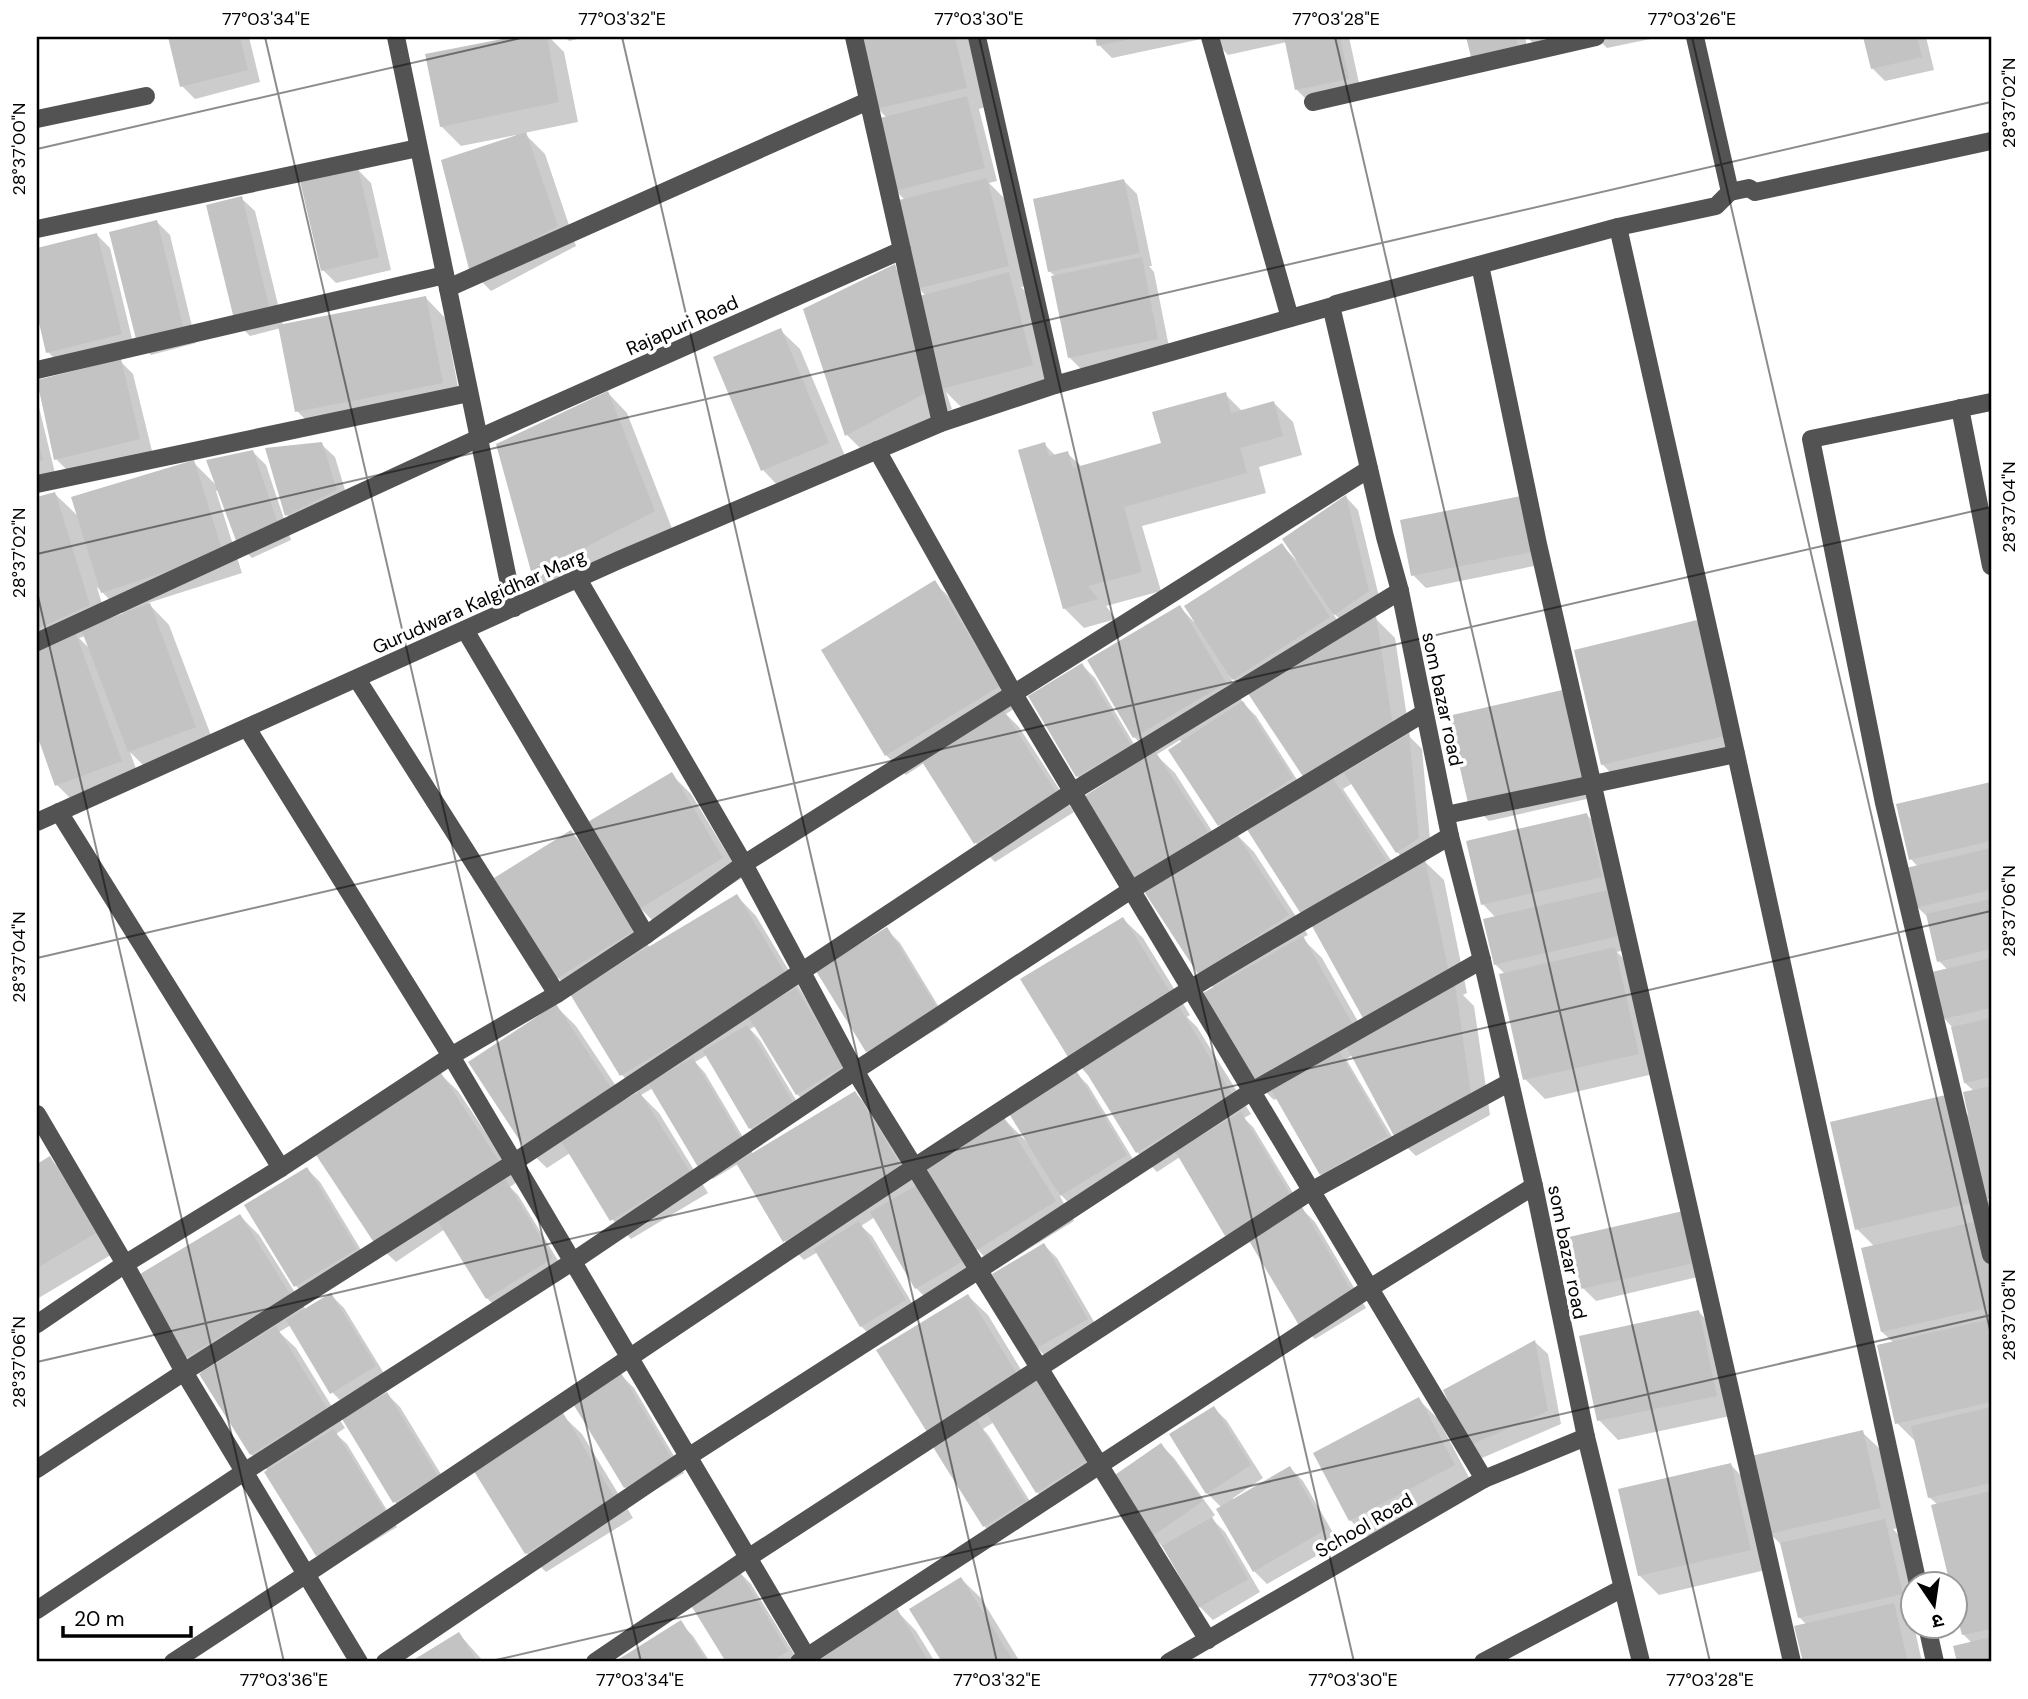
<svg xmlns="http://www.w3.org/2000/svg" width="2028" height="1699" viewBox="0 0 2028 1699" font-family="'DM Sans','Noto Sans Devanagari',sans-serif">
<style>
.shadow{fill:#0003;fill-rule:evenodd}
.building{fill:#c3c3c3}
.lines{fill:none;stroke-linecap:round;stroke-linejoin:round}
.minor{stroke:#535353;stroke-width:18}
.ticks{fill:none;stroke:#000;stroke-width:2;stroke-opacity:0.45}
.labels{text-anchor:middle;stroke-width:7;stroke-linejoin:round;paint-order:stroke}
.street-label{font-size:19px;fill:#000;stroke:#fff}
.neatline{fill:none;stroke:#000;stroke-width:2.5}
.ticks-label{font-size:18px;text-anchor:middle;fill:#000}
</style>
<rect width="100%" height="100%" fill="#fff"/>
<g class="shadow">
<path d="M169 37H249L260 82 195 99 182 86Z"/>
<path d="M521 37H549L564 52 578 122 524 133 545 154 576 246 491 291 472 272 516 135 461 146 441 126 427 56Z"/>
<path d="M565 37H586L569 41Z"/>
<path d="M861 37H969L985 107 979 109 997 181 989 183 1006 200 1027 286 1021 287 1028 294 1052 384 962 408 946 392 952 409 866 454 847 435 894 267 914 286 917 298 926 296 918 288 905 200 895 190 887 118 877 108Z"/>
<path d="M1097 37H1206V38L1112 58 1099 45Z"/>
<path d="M1214 37H1349L1361 92 1310 103 1297 90 1287 42 1228 55 1215 41Z"/>
<path d="M1468 37H1525L1530 59 1472 56Z"/>
<path d="M1527 37H1586L1539 49Z"/>
<path d="M1596 37H1660L1607 48Z"/>
<path d="M1865 37H1926L1934 70 1885 81 1872 68Z"/>
<path d="M358 170 371 183 391 270 336 283 323 270Z"/>
<path d="M1124 181 1137 194 1152 266H1149L1154 272 1170 352 1082 370 1069 357 1055 276 1049 271Z"/>
<path d="M241 198 255 211 283 325 426 298 445 318 461 403 316 430 297 411 281 328 250 336 237 323Z"/>
<path d="M157 222 170 235 196 343 151 355 138 342Z"/>
<path d="M96 234 110 248 134 347 61 365 48 352 37 307V249Z"/>
<path d="M780 330 800 349 848 463 782 490 763 470 715 357Z"/>
<path d="M120 361 133 374 152 451 69 472 56 459 37 382Z"/>
<path d="M608 393 627 413 673 531 553 594 534 574 499 445Z"/>
<path d="M1225 394 1243 412 1274 403 1293 422 1302 455 1259 467 1266 493 1142 526 1161 591 1106 606 1116 619 1084 628 1064 608 1044 444 1056 456 1067 453 1082 467 1163 444Z"/>
<path d="M37 399 55 473 37 478Z"/>
<path d="M321 444 335 457 349 503 299 528 287 515Z"/>
<path d="M253 452 266 465 291 540 252 558 239 545 219 490 216 491 242 573 148 603 169 625 215 746 149 771 130 752 140 780 76 804 57 785 37 730V499L55 494 80 518 193 462 217 486ZM97 587 124 614 107 621ZM85 636 90 649 79 638Z"/>
<path d="M1346 497 1358 510 1381 605 1349 627 1332 612 1347 635 1375 618 1395 638 1410 737 1422 749 1431 851 1410 865 1397 852 1353 783 1343 789 1401 875 1424 861 1444 880 1467 993 1463 995 1474 1006 1490 1115 1416 1156 1396 1137 1353 1055 1346 1059 1400 1150 1334 1187 1321 1174 1278 1098 1274 1100 1254 1081 1214 988 1199 973 1138 761 1090 789 1077 776 1082 665 1095 678 1144 761 1153 755 1134 737 1180 607 1194 622 1282 545 1296 560ZM1229 675 1253 698 1313 786 1305 792 1256 716 1243 703ZM1180 740 1182 743 1171 750 1220 825 1229 835 1219 842 1175 773 1156 755ZM1248 828 1314 927 1374 1027 1364 1032 1322 958 1302 938 1308 935 1254 852 1237 835Z"/>
<path d="M1521 498 1544 564 1426 588 1413 575Z"/>
<path d="M935 583 954 602 1018 706 1006 714 1019 727 1074 812 995 862 976 843 924 763 906 775 886 755Z"/>
<path d="M1697 622 1716 642 1743 755 1622 784 1602 764Z"/>
<path d="M1561 691 1581 711 1600 796 1489 821 1470 802Z"/>
<path d="M671 774 691 794 742 878 660 928 640 908Z"/>
<path d="M1991 783V1200L1987 1196 1991 1210V1662H1959L1955 1647 1972 1643 1963 1634 1938 1505 1929 1497 1917 1443 1897 1423 1894 1343 1882 1332 1875 1247 1857 1229 1949 1096 1970 1117 1974 1091 1965 1083 1952 1027 1944 1018 1948 970 1939 961 1929 918 1917 907 1918 867 1911 859 1898 805Z"/>
<path d="M1587 815 1607 835 1631 949 1617 952 1634 969 1658 1073 1545 1099 1525 1079 1505 974 1495 964 1496 918 1483 904Z"/>
<path d="M571 832 591 852 650 948 737 896 756 916 855 1080 810 1107 797 1094 756 1026 750 1029 760 1040 805 1115 763 1141 750 1128 707 1055 695 1062 705 1073 753 1154 855 1093 874 1112 976 1273 929 1301 916 1288 875 1217 861 1226 872 1236 918 1313 874 1339 861 1326 818 1252 804 1260 785 1241 738 1164 713 1179 700 1166 653 1088 641 1095 659 1113 708 1193 631 1239 612 1219 570 1153 547 1168 527 1149 556 1006 576 1026 626 1101 639 1093 622 1075 574 994 557 977Z"/>
<path d="M1123 919 1143 938 1190 1015 1187 1017 1197 1027 1251 1114 1244 1118 1253 1127 1304 1211 1315 1222 1366 1308 1315 1339 1302 1326 1251 1241 1240 1248 1227 1235 1180 1157 1157 1172 1137 1152 1089 1076 1069 1056Z"/>
<path d="M887 930 900 943 948 1022 880 1064 867 1051Z"/>
<path d="M438 1072 458 1091 518 1181 510 1187 518 1195 565 1272 500 1311 487 1298 445 1229 396 1262 376 1243Z"/>
<path d="M1075 1072 1088 1085 1139 1169 1074 1208 1057 1191 1074 1221 996 1269 977 1249 1003 1118 1027 1142Z"/>
<path d="M50 1159 70 1178 114 1253 37 1299V1166Z"/>
<path d="M307 1169 320 1182 369 1263 309 1299 296 1286Z"/>
<path d="M1682 1213 1706 1275 1596 1301 1583 1288Z"/>
<path d="M240 1216 259 1235 306 1310 331 1295 344 1308 388 1380 345 1405 332 1392 291 1325 279 1332 296 1348 345 1428 336 1434 347 1444 397 1527 330 1568 317 1555 268 1471 251 1454 203 1374 186 1357Z"/>
<path d="M1044 1245 1057 1258 1100 1332 1050 1361 1037 1348Z"/>
<path d="M968 1296 988 1315 1029 1383 1098 1475 1050 1505 1037 1492 994 1422 983 1429 989 1436 1038 1514 997 1539 984 1526 936 1448Z"/>
<path d="M1699 1312 1718 1332 1735 1415 1618 1440 1599 1420Z"/>
<path d="M1535 1342 1548 1354 1561 1424 1482 1458 1469 1445Z"/>
<path d="M621 1375 634 1388 684 1473 638 1500 625 1487Z"/>
<path d="M387 1394 400 1407 450 1489 408 1515 395 1502Z"/>
<path d="M1418 1399 1438 1419 1473 1485 1370 1539 1350 1520Z"/>
<path d="M1214 1408 1227 1421 1263 1478 1233 1498 1234 1501 1290 1468 1303 1481 1339 1543 1267 1584 1254 1571 1222 1508 1207 1493Z"/>
<path d="M562 1415 582 1434 633 1518 546 1572 526 1553Z"/>
<path d="M1862 1432 1882 1451 1899 1528 1893 1529 1904 1541 1912 1584V1615L1906 1617 1914 1626 1922 1662H1805L1796 1627 1807 1625 1799 1617 1783 1546 1770 1534Z"/>
<path d="M1161 1445 1174 1458 1215 1515 1211 1518 1225 1532 1260 1592 1213 1620 1200 1607 1165 1549 1152 1536Z"/>
<path d="M1731 1465 1750 1485 1770 1569 1659 1595 1639 1575Z"/>
<path d="M738 1571 751 1584 799 1662H728L690 1600Z"/>
<path d="M961 1579 981 1598 1020 1662H944L912 1610Z"/>
<path d="M897 1611 916 1631 935 1662H813Z"/>
<path d="M680 1623 693 1636 710 1662H623L621 1659Z"/>
<path d="M459 1634 484 1662H413Z"/>
</g>
<g class="building">
<path d="M168 37H240L248 70 180 87Z"/>
<path d="M512 37H547L559 102 440 127 425 54Z"/>
<path d="M859 37H955L967 88 875 109Z"/>
<path d="M1095 37H1134L1135 38 1097 46Z"/>
<path d="M1284 37H1340L1349 79 1295 90Z"/>
<path d="M1466 37H1516L1518 46 1471 57Z"/>
<path d="M1863 37H1917L1922 57 1871 69Z"/>
<path d="M967 96 985 168 894 191 876 119Z"/>
<path d="M526 132 558 226 470 273 441 160Z"/>
<path d="M358 168 379 257 321 271 300 181Z"/>
<path d="M987 178 1009 266 916 289 895 201Z"/>
<path d="M1124 179 1140 253 1048 272 1033 199Z"/>
<path d="M242 196 271 314 235 323 206 205Z"/>
<path d="M157 220 184 330 137 343 109 232Z"/>
<path d="M97 233 122 334 46 353 37 314V248Z"/>
<path d="M1142 257 1158 339 1068 358 1051 276Z"/>
<path d="M895 264 933 389 845 436 803 309Z"/>
<path d="M1009 272 1033 365 941 389 916 297Z"/>
<path d="M426 296 443 383 295 412 278 325Z"/>
<path d="M781 328 829 443 761 471 713 357Z"/>
<path d="M121 359 140 439 54 460 37 380Z"/>
<path d="M608 391 655 511 532 575 496 444Z"/>
<path d="M1226 392 1231 413 1274 401 1283 436 1240 448 1247 473 1124 507 1142 572 1088 586 1098 599 1063 609 1018 450 1045 442 1049 456 1068 451 1073 468 1161 443 1152 412Z"/>
<path d="M37 439 43 460 37 462Z"/>
<path d="M322 442 337 490 285 516 265 448Z"/>
<path d="M253 450 279 527 238 546 206 460Z"/>
<path d="M194 460 223 553 101 593 71 497Z"/>
<path d="M55 492 90 605 37 629V497Z"/>
<path d="M1346 495 1369 591 1334 615 1282 539Z"/>
<path d="M1521 496 1532 552 1411 576 1400 520Z"/>
<path d="M1282 543 1330 617 1232 680 1184 606Z"/>
<path d="M935 580 1000 686 885 756 821 650Z"/>
<path d="M150 603 196 727 128 752 81 629Z"/>
<path d="M1180 605 1226 683 1133 738 1087 660Z"/>
<path d="M1376 616 1393 726 1306 781 1247 692Z"/>
<path d="M1697 620 1725 736 1601 765 1574 650Z"/>
<path d="M75 631 122 761 55 786 37 735V645Z"/>
<path d="M1082 663 1131 745 1076 777 1028 696Z"/>
<path d="M1562 690 1582 777 1468 803 1448 716Z"/>
<path d="M1243 701 1293 778 1218 826 1168 750Z"/>
<path d="M1000 705 1056 792 974 844 919 757Z"/>
<path d="M1409 734 1419 838 1396 853 1344 773Z"/>
<path d="M1155 751 1208 832 1133 880 1080 799Z"/>
<path d="M672 772 723 858 639 909 586 823Z"/>
<path d="M1330 774 1386 860 1301 914 1246 828Z"/>
<path d="M1991 782V841L1909 860 1896 804Z"/>
<path d="M1587 813 1602 877 1481 905 1466 841Z"/>
<path d="M571 830 633 931 556 979 494 878Z"/>
<path d="M1234 830 1289 915 1198 974 1143 890Z"/>
<path d="M1991 848V890L1915 908 1906 868Z"/>
<path d="M1425 859 1449 973 1364 1020 1312 926Z"/>
<path d="M1608 890 1619 936 1494 965 1483 919Z"/>
<path d="M737 894 787 976 620 1076 570 994Z"/>
<path d="M1991 899V949L1937 962 1926 914Z"/>
<path d="M1123 917 1172 995 1068 1057 1020 979Z"/>
<path d="M887 927 937 1008 866 1052 816 971Z"/>
<path d="M1303 936 1353 1025 1253 1082 1203 993Z"/>
<path d="M1615 947 1639 1054 1523 1080 1499 974Z"/>
<path d="M1991 958V1008L1943 1019 1932 972Z"/>
<path d="M1455 984 1471 1095 1395 1138 1343 1040Z"/>
<path d="M796 988 844 1066 796 1095 748 1016Z"/>
<path d="M556 1004 614 1092 526 1150 468 1062Z"/>
<path d="M1178 1005 1232 1094 1136 1153 1081 1064Z"/>
<path d="M1991 1018V1077L1964 1083 1951 1027Z"/>
<path d="M747 1025 793 1102 749 1129 703 1051Z"/>
<path d="M1338 1049 1388 1136 1320 1175 1270 1088Z"/>
<path d="M693 1058 742 1141 698 1167 648 1083Z"/>
<path d="M439 1070 499 1161 375 1244 314 1152Z"/>
<path d="M1076 1070 1127 1155 1060 1196 1008 1112Z"/>
<path d="M1991 1086V1198L1987 1199 1963 1092Z"/>
<path d="M639 1091 690 1172 610 1221 560 1139Z"/>
<path d="M855 1091 903 1169 783 1242 736 1163Z"/>
<path d="M1950 1094 1975 1202 1855 1230 1830 1122Z"/>
<path d="M1241 1112 1291 1196 1225 1236 1175 1151Z"/>
<path d="M1003 1116 1056 1201 975 1251 923 1164Z"/>
<path d="M50 1156 96 1233 37 1268V1164Z"/>
<path d="M307 1167 357 1249 294 1287 244 1205Z"/>
<path d="M505 1179 553 1258 486 1299 437 1220Z"/>
<path d="M919 1184 965 1260 915 1289 870 1212Z"/>
<path d="M1302 1207 1354 1295 1300 1327 1248 1239Z"/>
<path d="M1683 1211 1694 1263 1581 1289 1569 1237Z"/>
<path d="M240 1214 290 1294 185 1358 135 1277Z"/>
<path d="M859 1221 906 1300 860 1327 814 1249Z"/>
<path d="M1978 1221 1991 1277V1307L1881 1332 1861 1248Z"/>
<path d="M1044 1243 1088 1319 1035 1349 992 1274Z"/>
<path d="M331 1293 376 1366 330 1394 286 1320Z"/>
<path d="M968 1294 1018 1376 927 1432 876 1350Z"/>
<path d="M1699 1310 1717 1396 1597 1421 1579 1336Z"/>
<path d="M1991 1319V1402L1895 1424 1877 1345Z"/>
<path d="M276 1326 327 1408 250 1455 199 1374Z"/>
<path d="M1535 1340 1548 1411 1468 1446 1443 1390Z"/>
<path d="M621 1373 672 1459 624 1488 572 1402Z"/>
<path d="M1035 1377 1087 1461 1036 1493 984 1409Z"/>
<path d="M387 1392 438 1476 393 1503 342 1419Z"/>
<path d="M1419 1397 1455 1465 1349 1521 1313 1453Z"/>
<path d="M1214 1406 1251 1465 1206 1494 1169 1434Z"/>
<path d="M1991 1407V1483L1928 1498 1911 1426Z"/>
<path d="M563 1413 615 1498 525 1554 472 1468Z"/>
<path d="M977 1420 1026 1501 983 1527 933 1447Z"/>
<path d="M334 1429 386 1513 316 1556 264 1472Z"/>
<path d="M1863 1430 1881 1508 1769 1534 1751 1456Z"/>
<path d="M1161 1443 1203 1501 1151 1537 1109 1479Z"/>
<path d="M1731 1463 1751 1550 1638 1576 1618 1489Z"/>
<path d="M1290 1466 1327 1529 1253 1572 1216 1509Z"/>
<path d="M1991 1491V1629L1962 1635 1954 1605V1584H1950L1931 1505Z"/>
<path d="M1212 1517 1248 1579 1198 1608 1162 1546Z"/>
<path d="M1885 1519 1903 1594 1798 1618 1780 1543Z"/>
<path d="M738 1569 788 1651 770 1662H726L687 1599Z"/>
<path d="M961 1577 1014 1662H942L909 1609Z"/>
<path d="M1894 1603 1908 1662H1803L1794 1626Z"/>
<path d="M897 1609 929 1662H810Z"/>
<path d="M681 1620 707 1662H621L619 1659Z"/>
<path d="M459 1632 478 1662H410Z"/>
<path d="M1991 1637V1662H1957L1953 1646Z"/>
</g>
<g class="lines">
<g class="minor">
<path d="M396 37 514 608"/>
<path d="M854 37 941 423"/>
<path d="M977 37 1055 385"/>
<path d="M1210 37 1290 318"/>
<path d="M1313 102 1596 37"/>
<path d="M37 119 146 96"/>
<path d="M1730 192 1749 188 1755 192 1991 141"/>
<path d="M1618 227 1720 681 1918 1584"/>
<path d="M37 229 418 148"/>
<path d="M1480 265 1538 544 1792 1662"/>
<path d="M448 288 868 101"/>
<path d="M37 370 445 275"/>
<path d="M1991 402 1811 439 1884 803 1991 1255"/>
<path d="M1960 408 1991 566"/>
<path d="M877 450 1014 694 1484 1479"/>
<path d="M37 484 469 393"/>
<path d="M578 579 744 864 855 1071 1208 1640"/>
<path d="M465 630 646 935"/>
<path d="M37 642 479 438 902 250"/>
<path d="M357 679 557 994"/>
<path d="M247 728 451 1056 807 1657"/>
<path d="M59 812 281 1168"/>
<path d="M1446 815 1736 754"/>
<path d="M37 822 619 560 941 423 1055 385 1333 306"/>
<path d="M37 1114 125 1264 184 1372 359 1662"/>
<path d="M37 1324 125 1264 281 1168 451 1056 557 994 646 935 744 864 1369 469"/>
<path d="M37 1469 184 1372 513 1163 1072 792 1400 591"/>
<path d="M37 1610 244 1472 572 1262 855 1071 1131 890 1424 713"/>
<path d="M1927 1626 1935 1662"/>
<path d="M173 1662C512 1441 844 1207 1187 991 1273 937 1363 888 1450 836"/>
<path d="M385 1662 688 1457 979 1270 1252 1091 1482 960"/>
<path d="M595 1662 748 1558 1311 1191 1510 1082"/>
<path d="M799 1662 1370 1288 1534 1186"/>
<path d="M1169 1662 1484 1479 1586 1437"/>
<path d="M1483 1662 1621 1589"/>
<path d="M1641 1662 1586 1437 1534 1186 1482 960 1450 836 1400 591 1385 537 1332 310 1336 304 1618 227 1716 206 1730 192 1695 37"/>
</g>
</g>
<path class="ticks" d="M265 37 641 1662M622 37 997 1662M979 37 1354 1662M1335 37 1710 1662M1692 37 1991 1334M37 149 525 37M37 554 1991 102M37 592 284 1662M37 958 1991 507M37 1362 1991 911M487 1662 1991 1315"/>
<g class="labels">
<g class="street-label">
<text transform="translate(682 325) rotate(-24)" y="7">Rajapuri Road</text>
<text transform="translate(479 601) rotate(-24)" y="7">Gurudwara Kalgidhar Marg</text>
<text transform="translate(1443 699) rotate(78)" y="7">som bazar road</text>
<text transform="translate(1568 1252) rotate(79)" y="7">som bazar road</text>
<text transform="translate(1364 1525) rotate(-30)" y="7">School Road</text>
</g>
</g>
<rect width="2028" height="1699" fill="none" stroke="#ffffff" stroke-width="77"/>
<g transform="translate(1934 1605) rotate(167)"><circle r="33" fill="#ffffff" stroke="#999999" stroke-width="2"/>
<path d="M0-5L12 26L0 18L-12 26Z" fill="#000000"/>
<text y="-10" font-size="19" font-weight="bold" text-anchor="middle" fill="#000000">उ</text>
</g>
<path d="M63 1626v10h128v-10" fill="none" stroke="#000000" stroke-width="3.5"/>
<text x="74" y="1626" font-size="21" fill="#000000" stroke="#ffffff" stroke-width="5" paint-order="stroke">20 m</text>
<rect x="38" y="38" width="1952" height="1622" class="neatline"/>
<g class="ticks-label">
<text x="266" y="25">77°03'34"E</text>
<text x="622" y="25">77°03'32"E</text>
<text x="979" y="25">77°03'30"E</text>
<text x="1336" y="25">77°03'28"E</text>
<text x="1692" y="25">77°03'26"E</text>
<text transform="translate(2009 103) rotate(-90)" y="6">28°37'02"N</text>
<text transform="translate(19 149) rotate(-90)" y="6">28°37'00"N</text>
<text transform="translate(2009 507) rotate(-90)" y="6">28°37'04"N</text>
<text transform="translate(19 553) rotate(-90)" y="6">28°37'02"N</text>
<text transform="translate(2009 911) rotate(-90)" y="6">28°37'06"N</text>
<text transform="translate(19 957) rotate(-90)" y="6">28°37'04"N</text>
<text transform="translate(2009 1315) rotate(-90)" y="6">28°37'08"N</text>
<text transform="translate(19 1362) rotate(-90)" y="6">28°37'06"N</text>
<text x="284" y="1686">77°03'36"E</text>
<text x="640" y="1686">77°03'34"E</text>
<text x="997" y="1686">77°03'32"E</text>
<text x="1353" y="1686">77°03'30"E</text>
<text x="1710" y="1686">77°03'28"E</text>
</g>
</svg>
